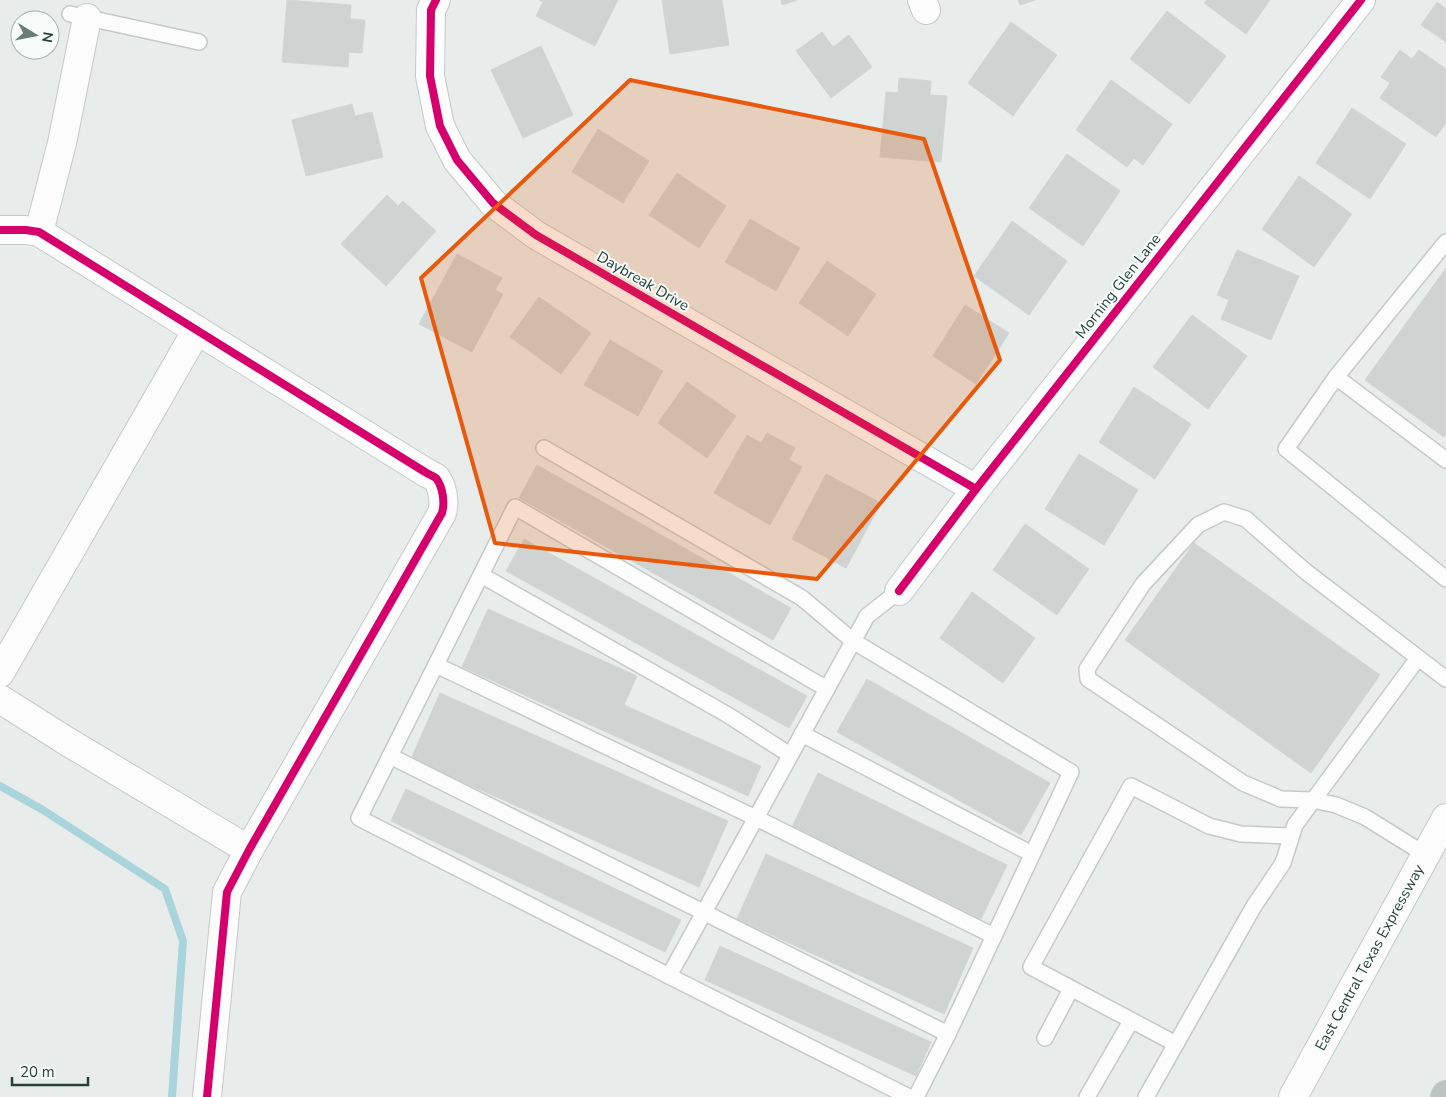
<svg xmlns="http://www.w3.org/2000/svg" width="1446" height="1097" viewBox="0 0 1446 1097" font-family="'Nunito Sans',sans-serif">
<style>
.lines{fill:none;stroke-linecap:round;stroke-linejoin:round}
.stream{stroke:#a9d4db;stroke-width:8}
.building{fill:#cfd4d2;stroke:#d1d6d4}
.service-casing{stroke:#c5cac8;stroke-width:18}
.minor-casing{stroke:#c5cac8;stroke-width:30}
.secondary-casing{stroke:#c3cbc8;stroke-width:30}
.motorway-casing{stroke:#c3ccc9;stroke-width:30}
.service{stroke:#fcfcfc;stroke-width:15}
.minor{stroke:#fcfcfc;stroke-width:28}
.secondary{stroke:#fcfcfc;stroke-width:28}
.motorway{stroke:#bcc4c2;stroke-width:28}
.cycleway-casing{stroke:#f7fbf9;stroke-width:11}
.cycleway{stroke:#d6006c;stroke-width:8}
.marked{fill:#e8590c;fill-opacity:0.2;stroke:#e8590c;stroke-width:4;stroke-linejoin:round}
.labels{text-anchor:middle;stroke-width:4;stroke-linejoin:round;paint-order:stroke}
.street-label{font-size:15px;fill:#24423a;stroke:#f7fbf9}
</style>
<rect width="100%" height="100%" fill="#e8edeb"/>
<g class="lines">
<path class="stream" d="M0 786 43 810 165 889 183 941 172 1097"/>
</g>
<g class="building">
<path d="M287 0 351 5 350 19 365 20 362 53 349 52 348 67 282 62Z"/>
<path d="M539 0H618L595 46 536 16 543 2Z"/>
<path d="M662 0H722L729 45 670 54Z"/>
<path d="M781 0H797L782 5Z"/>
<path d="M1018 0H1035L1020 5Z"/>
<path d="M1207 0H1270L1246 34 1204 3Z"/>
<path d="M1437 2 1446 9V42L1421 25Z"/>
<path d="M1167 11 1226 56 1189 104 1130 59Z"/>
<path d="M1011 22 1057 55 1013 116 968 83Z"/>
<path d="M822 32 833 47 849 35 872 67 831 98 796 51Z"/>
<path d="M541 46 573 115 523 138 491 70Z"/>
<path d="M1400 50 1412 59 1419 50 1446 69V123L1436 137 1380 98 1390 83 1381 77Z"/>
<path d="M899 78 931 81 930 95 947 96 941 162 880 157 886 92 898 93Z"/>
<path d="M1111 80 1172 124 1143 165 1134 158 1127 167 1076 130Z"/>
<path d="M352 104 355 116 372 112 383 157 306 176 292 120Z"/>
<path d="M1352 108 1406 144 1370 199 1316 163Z"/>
<path d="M598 129 649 161 623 203 572 172Z"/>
<path d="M1067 154 1120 191 1083 246 1029 208Z"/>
<path d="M677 173 726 206 699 248 649 215Z"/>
<path d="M1299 176 1352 214 1314 267 1262 229Z"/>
<path d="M387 195 398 206 403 201 436 231 386 286 341 244Z"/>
<path d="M750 219 800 248 776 291 725 262Z"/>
<path d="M1012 221 1067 261 1029 315 974 276Z"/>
<path d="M1237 250 1299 276 1271 340 1221 319 1229 300 1217 295Z"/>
<path d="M457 254 502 278 495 290 503 294 472 352 419 324Z"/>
<path d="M827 261 876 294 848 336 799 303Z"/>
<path d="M1446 268V434L1444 437 1365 380Z"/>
<path d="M539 297 591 333 561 374 510 337Z"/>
<path d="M965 305 1009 333 976 384 933 356Z"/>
<path d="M1192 315 1247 356 1208 409 1153 367Z"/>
<path d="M610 340 663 371 638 416 584 385Z"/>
<path d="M687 382 736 416 707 458 658 423Z"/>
<path d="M1134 387 1191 424 1155 479 1099 442Z"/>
<path d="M767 433 795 448 789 460 802 467 770 525 714 493 747 435 761 443Z"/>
<path d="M1079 454 1138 490 1104 545 1045 509Z"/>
<path d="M537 465 791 608 773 640 519 498Z"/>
<path d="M826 474 881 503 846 568 792 539Z"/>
<path d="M1025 524 1089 569 1057 615 993 570Z"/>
<path d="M524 539 807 696 789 728 506 571Z"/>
<path d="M1194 543 1380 675 1311 773 1125 640Z"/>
<path d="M972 592 1035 638 1003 683 940 638Z"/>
<path d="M488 609 637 676 624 705 761 766 748 796 462 667Z"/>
<path d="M867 679 1050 783 1021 835 837 732Z"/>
<path d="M440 693 728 821 699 887 411 759Z"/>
<path d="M818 773 1007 865 981 919 792 827Z"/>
<path d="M406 789 681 920 665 952 391 821Z"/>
<path d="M766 854 973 948 944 1014 737 919Z"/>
<path d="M720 946 931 1042 916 1076 705 980Z"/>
</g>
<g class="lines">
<defs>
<g id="service">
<path d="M70 14 199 42"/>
<path d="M1446 242 1336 377 1446 460"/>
<path d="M1336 377 1286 449 1446 579"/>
<path d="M544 448 802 598 853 641 1071 772 948 1034"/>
<path d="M481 575 728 715 790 755"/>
<path d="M899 591 867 616 669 976 909 1097"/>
<path d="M436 665 756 818 994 936"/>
<path d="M802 734 1032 854"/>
<path d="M390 756 948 1034 916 1097"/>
<path d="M1426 855 1365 817 1336 805 1313 800 1281 799 1243 783 1088 679 1087 669 1143 584 1198 525 1224 512 1246 519 1305 571 1446 679"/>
<path d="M669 976 359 818 515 507 827 689"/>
<path d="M1045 1038 1071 989"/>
<path d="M1176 1044 1031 967 1131 786 1209 826 1241 834 1291 836"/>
<path d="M1087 1097 1131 1021"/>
<path d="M1146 1097 1254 906 1283 863 1295 825 1418 658"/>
</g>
<g id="minor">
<path d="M436 0 431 10 430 76 440 126 457 160 493 203 536 235 976 489"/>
<path d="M922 0 926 10"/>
<path d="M0 230H26L39 232 425 472C428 474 433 476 436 478 443 487 445 503 442 513L249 850 227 892 207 1097"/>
<path d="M39 232 62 143 87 18"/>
<path d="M899 591 976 489 1361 0"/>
<path d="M0 673 197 330"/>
<path d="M0 699 68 742 249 850"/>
</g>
<g id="secondary">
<path id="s1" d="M1293 1097 1446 818"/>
</g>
<path id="motorway" d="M1445 1097 1446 1095"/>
</defs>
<use href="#service" class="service-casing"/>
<use href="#minor" class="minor-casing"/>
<use href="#secondary" class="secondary-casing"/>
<use href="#motorway" class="motorway-casing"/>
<use href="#service" class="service"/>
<use href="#minor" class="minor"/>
<use href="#secondary" class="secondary"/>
<use href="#motorway" class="motorway"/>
<defs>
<g id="cycleway">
<path d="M436 0 431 10 430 76 440 126 457 160 493 203 536 235 976 489"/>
<path d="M0 230H26L39 232 425 472C428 474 433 476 436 478 443 487 445 503 442 513L249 850 227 892 207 1097"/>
<path d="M899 591 976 489 1361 0"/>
</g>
</defs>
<use href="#cycleway" class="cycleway-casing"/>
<use href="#cycleway" class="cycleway"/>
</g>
<path class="marked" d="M630 80 924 139 1000 360 817 579 495 543 421 278Z"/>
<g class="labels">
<g class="street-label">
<text transform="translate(643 281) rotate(30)" y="5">Daybreak Drive</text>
<text transform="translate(1118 286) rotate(-52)" y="5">Morning Glen Lane</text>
<text dy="5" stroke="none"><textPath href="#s1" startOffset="159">East Central Texas Expressway</textPath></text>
</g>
</g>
<g transform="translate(35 35) rotate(100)"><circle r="24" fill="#f7fbf9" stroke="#a3b1ad"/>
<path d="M0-4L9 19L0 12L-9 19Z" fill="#697e78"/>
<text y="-8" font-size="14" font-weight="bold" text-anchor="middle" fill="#24423a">N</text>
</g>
<path d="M12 1077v8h76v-8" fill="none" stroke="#24423a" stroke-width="2.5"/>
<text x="20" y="1077" font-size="15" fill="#24423a" stroke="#f7fbf9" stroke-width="4" paint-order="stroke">20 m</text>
</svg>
